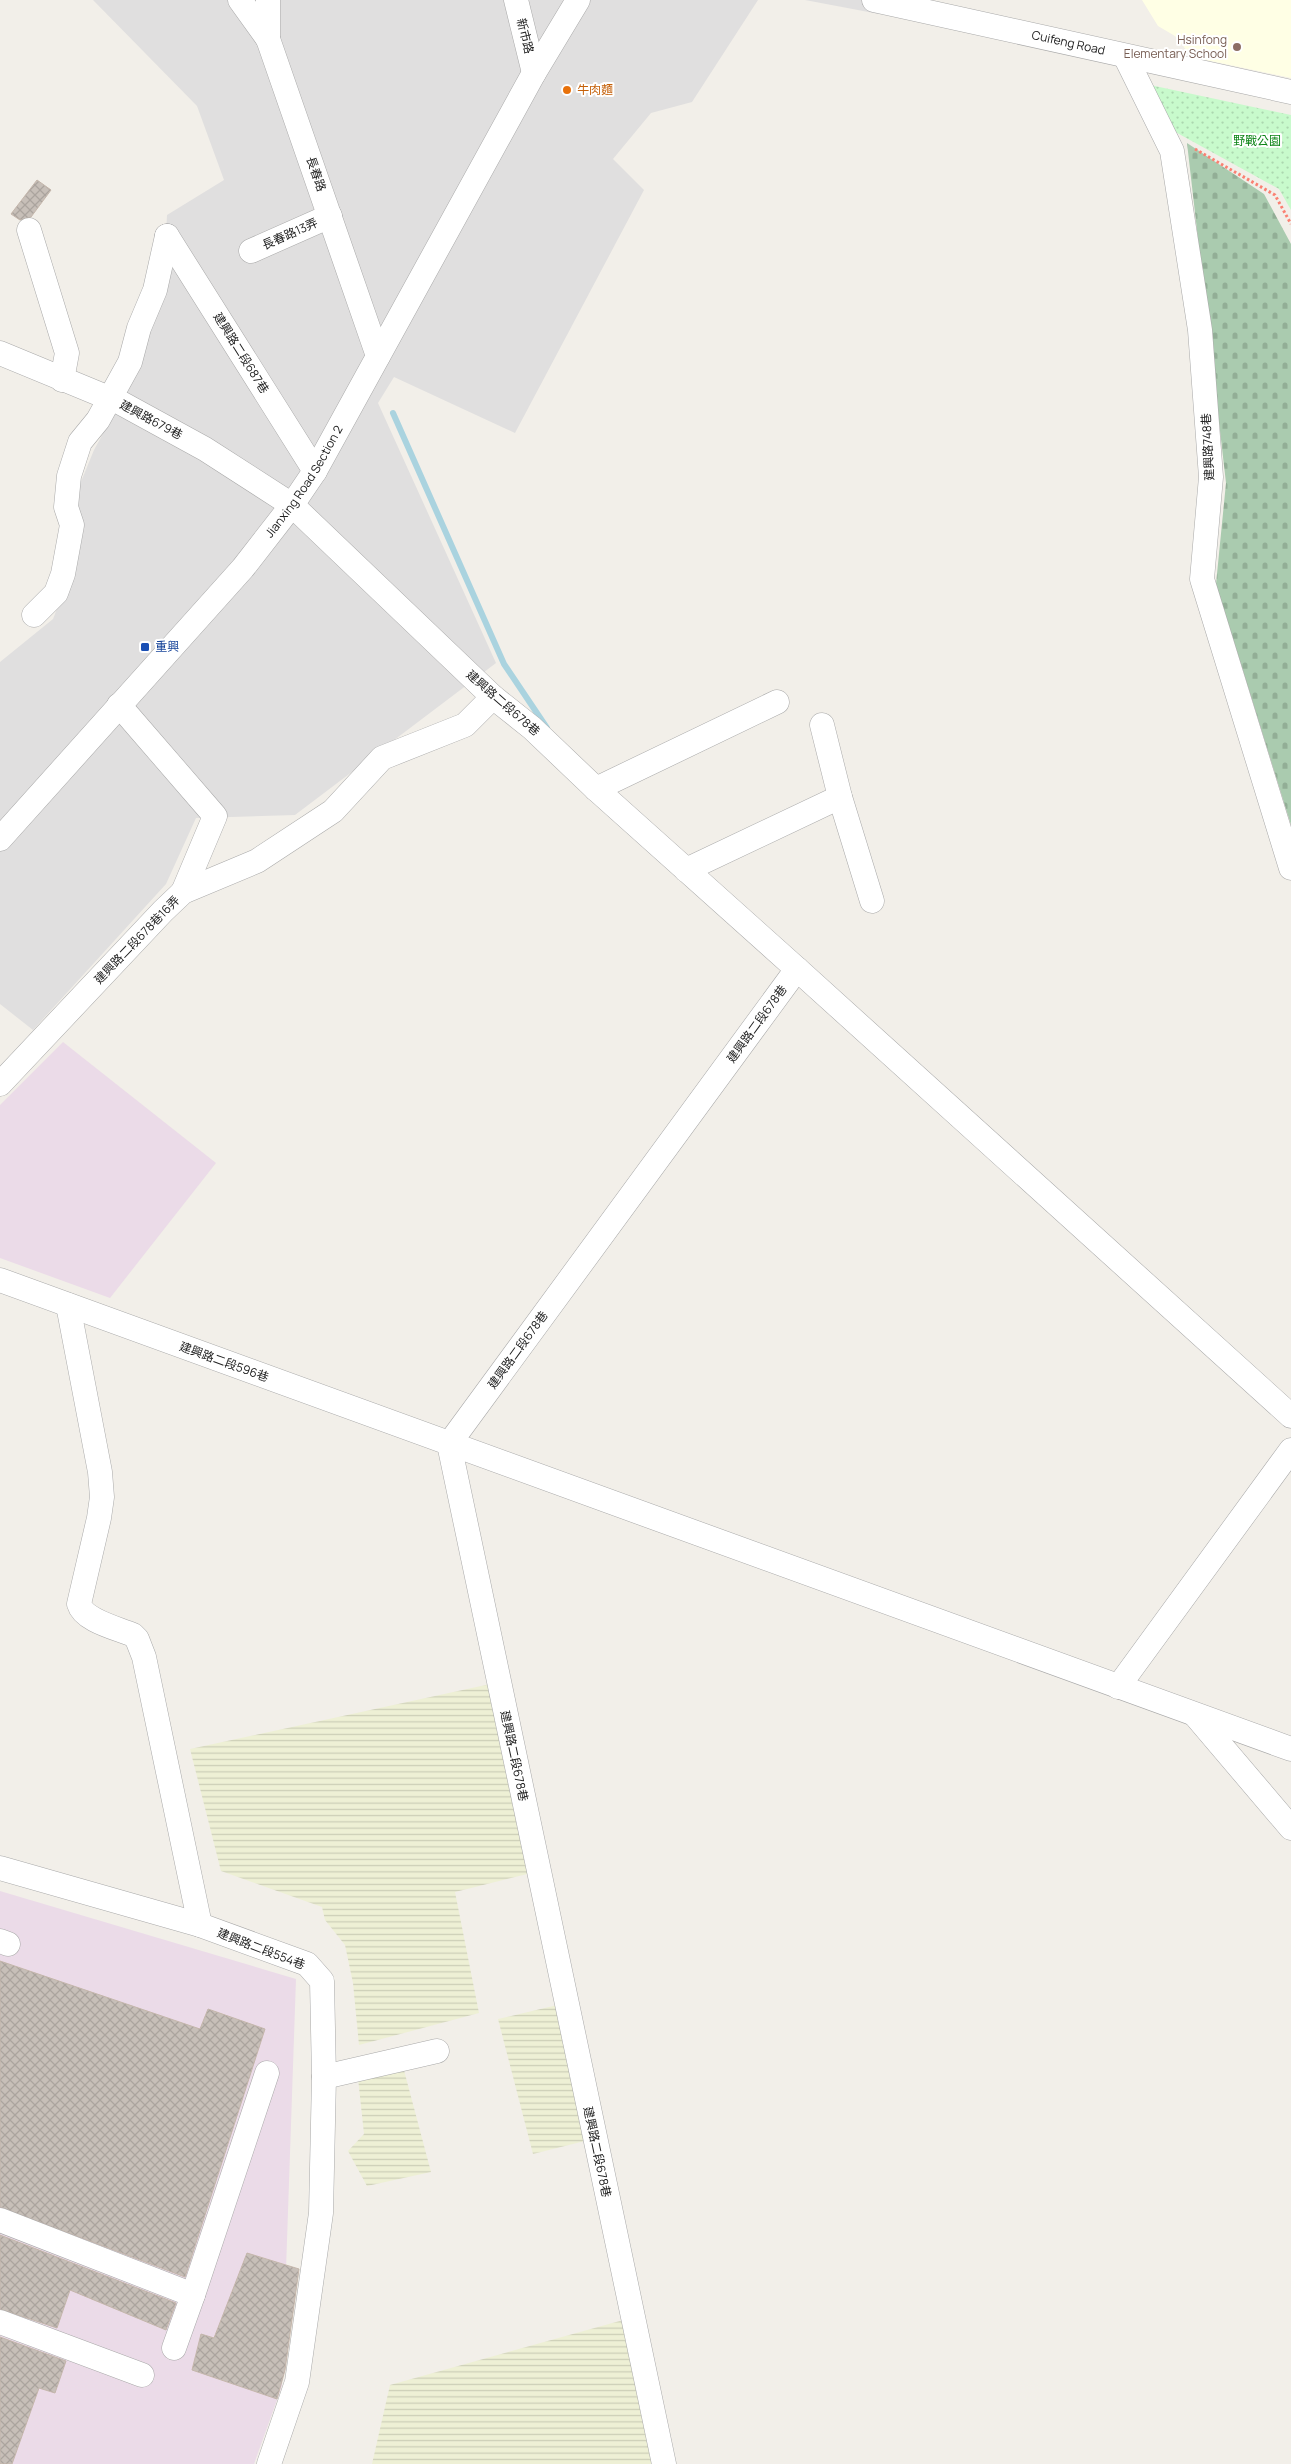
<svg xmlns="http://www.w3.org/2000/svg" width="1291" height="2464" viewBox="0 0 1291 2464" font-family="Manrope,'Noto Sans TC',sans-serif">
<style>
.residential{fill:#e0dfdf}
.industrial{fill:#ebdbe8}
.education{fill:#ffffe5}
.farmland{fill:url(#farmland-rules)}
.cemetery{fill:url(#cemetery-stones)}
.park{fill:url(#park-dots)}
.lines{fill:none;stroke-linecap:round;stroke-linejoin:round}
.stream{stroke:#aad3df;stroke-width:6}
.building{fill:url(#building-cross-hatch);stroke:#c4b6ab}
.minor-casing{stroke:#a9a9a9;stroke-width:25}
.path{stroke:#fa8072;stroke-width:3;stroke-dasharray:2.5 2.5;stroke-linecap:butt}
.minor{stroke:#fff;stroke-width:24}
.education-dot{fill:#8d6e63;stroke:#fff;stroke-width:2}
.food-dot{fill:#e8710a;stroke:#fff;stroke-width:2}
.transit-dot{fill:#1a4fb4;stroke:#fff;stroke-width:2}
.labels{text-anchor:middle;stroke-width:4;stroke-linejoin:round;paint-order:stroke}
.street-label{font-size:12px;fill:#222;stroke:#fff}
.education-label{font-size:12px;fill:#785e54;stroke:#fff;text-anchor:end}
.food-label{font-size:12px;fill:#c56008;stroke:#fff;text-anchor:start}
.park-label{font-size:12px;fill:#0c8416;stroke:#fff}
.transit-label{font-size:12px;fill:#164399;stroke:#fff;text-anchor:start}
</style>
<defs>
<pattern id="farmland-rules" width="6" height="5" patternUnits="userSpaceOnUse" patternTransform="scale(1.25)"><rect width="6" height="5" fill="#eef0d5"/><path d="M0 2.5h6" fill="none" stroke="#ccceb7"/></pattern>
<pattern id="cemetery-stones" width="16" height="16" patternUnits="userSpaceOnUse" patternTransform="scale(1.25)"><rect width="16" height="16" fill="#aacbaf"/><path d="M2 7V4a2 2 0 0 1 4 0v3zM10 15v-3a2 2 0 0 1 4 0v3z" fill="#92ae96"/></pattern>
<pattern id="park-dots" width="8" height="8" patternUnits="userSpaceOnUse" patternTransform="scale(1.25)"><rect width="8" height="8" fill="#c8facc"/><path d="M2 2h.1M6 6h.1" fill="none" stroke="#acd6af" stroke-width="1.8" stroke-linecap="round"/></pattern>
<pattern id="building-cross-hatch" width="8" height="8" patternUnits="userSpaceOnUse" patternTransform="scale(1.25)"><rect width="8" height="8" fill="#c7bfb8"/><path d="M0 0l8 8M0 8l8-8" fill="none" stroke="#aba49e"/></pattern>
</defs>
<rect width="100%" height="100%" fill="#f2efe9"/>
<g class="residential">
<path d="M93 0H758L692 102 651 113 613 159 644 190 515 433 394 377 378 403 496 663 295 815 196 818 166 884 33 1030 0 1004V662L53 619 77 558 71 506 94 450 130 384 163 298 167 215 224 180 197 106Z"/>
<path d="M805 0H883L879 14Z"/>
</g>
<g class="industrial">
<path d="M63 1042 216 1163 110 1298 0 1258V1105Z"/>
<path d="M0 1891 296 1979 282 2386 254 2464H0Z"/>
</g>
<path class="education" d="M1142 0H1291V78L1192 57 1175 36 1158 26Z"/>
<g class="farmland">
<path d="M504 1681 543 1870 455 1892 479 2013 359 2045 353 1983 345 1945 325 1920 322 1907 221 1871 190 1749Z"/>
<path d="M570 2002 597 2138 533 2154 498 2019Z"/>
<path d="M401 2059 431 2172 367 2186 348 2151 364 2134 357 2069Z"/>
<path d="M634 2317 664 2464H372L390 2385Z"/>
</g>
<path class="cemetery" d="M1187 143 1264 194 1291 244V825L1216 584 1226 483Z"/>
<path class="park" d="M1150 85 1291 115V210L1279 189 1170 129Z"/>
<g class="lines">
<path class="stream" d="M393 413 504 664 547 728"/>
</g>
<g class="building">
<path d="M37 180 51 190 31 217 20 220 11 214Z"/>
<path d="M0 1961 200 2029 208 2009 265 2029 185 2277 0 2207Z"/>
<path d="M0 2235 176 2303 166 2330 70 2290 57 2328 0 2309Z"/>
<path d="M247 2253 299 2269 285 2370 277 2399 192 2370 201 2334 214 2338Z"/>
<path d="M0 2337 66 2361 55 2393 39 2388 12 2464H0Z"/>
</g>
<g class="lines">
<defs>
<g id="minor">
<path d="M240 0 268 39 378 356"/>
<path d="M516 0 534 73"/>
<path id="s1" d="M874 0 1291 92"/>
<path d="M268 39V0"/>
<path d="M1125 56 1172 151 1200 330 1211 477 1202 579 1291 868"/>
<path d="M29 230 67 353 62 380"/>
<path d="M167 236 315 471"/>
<path d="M251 251 330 216"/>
<path d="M0 353 121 403 205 449 292 505 493 697 532 728 596 789 797 969 449 1444 664 2464"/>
<path d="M34 615 56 593 63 574 72 525 66 507 69 476 80 442 98 420 130 362 139 328 155 290 167 236"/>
<path d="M119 705 215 816 183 892"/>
<path d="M822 725 840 797 872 901"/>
<path d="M596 789 777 702"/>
<path id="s2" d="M0 839 243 568 292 505 315 471 534 73 578 0"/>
<path d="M686 870 840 797"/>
<path d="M797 969 1291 1416"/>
<path d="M0 1084 163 911 183 892 257 861 333 811 382 758 465 725 493 697"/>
<path d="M0 1280 1291 1749"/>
<path d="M68 1305 100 1472 102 1497 99 1518 79 1604C84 1621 117 1628 133 1635L137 1639 144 1657 200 1925"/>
<path d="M1118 1687 1291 1450"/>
<path d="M1195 1715 1291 1828"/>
<path d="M0 1868 200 1925 307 1964 322 1981 324 2077 321 2213 297 2382 269 2464"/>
<path d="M0 1941 8 1944"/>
<path d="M324 2077 437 2051"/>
<path d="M0 2220 193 2295"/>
<path d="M0 2322 142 2375"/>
<path d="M174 2348 193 2295 267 2073"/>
</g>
</defs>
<use href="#minor" class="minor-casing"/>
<path class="path" d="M1195 149 1275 195 1291 224"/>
<use href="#minor" class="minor"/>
</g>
<circle class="education-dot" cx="1237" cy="47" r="5"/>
<circle class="food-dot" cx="567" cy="90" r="5"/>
<rect class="transit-dot" x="140" y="642" width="10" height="10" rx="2.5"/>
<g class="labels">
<g class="street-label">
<text transform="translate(525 36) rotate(76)" y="4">新市路</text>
<text dy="4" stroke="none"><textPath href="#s1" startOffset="199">Cuifeng Road</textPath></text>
<text transform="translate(316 174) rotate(71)" y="4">長春路</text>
<text transform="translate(290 234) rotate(-24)" y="4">長春路13弄</text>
<text transform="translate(241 353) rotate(58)" y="4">建興路二段687巷</text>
<text transform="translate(151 420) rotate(28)" y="4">建興路679巷</text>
<text transform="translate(1208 447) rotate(-93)" y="4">建興路748巷</text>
<text dy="4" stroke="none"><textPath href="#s2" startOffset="470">Jianxing Road Section 2</textPath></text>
<text transform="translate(503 703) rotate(41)" y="4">建興路二段678巷</text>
<text transform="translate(137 940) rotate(-46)" y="4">建興路二段678巷16弄</text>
<text transform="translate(757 1024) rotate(-54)" y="4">建興路二段678巷</text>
<text transform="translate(518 1350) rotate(-54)" y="4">建興路二段678巷</text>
<text transform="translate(224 1362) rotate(20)" y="4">建興路二段596巷</text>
<text transform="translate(514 1756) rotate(78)" y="4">建興路二段678巷</text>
<text transform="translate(261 1949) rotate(21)" y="4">建興路二段554巷</text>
<text transform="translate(597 2152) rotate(78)" y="4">建興路二段678巷</text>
</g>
<g class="education-label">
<text x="1227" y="44">Hsinfong<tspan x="1227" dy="14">Elementary School</tspan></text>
</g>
<g class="food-label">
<text x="577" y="94">牛肉麵</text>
</g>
<g class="park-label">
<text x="1257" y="145">野戰公園</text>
</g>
<g class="transit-label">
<text x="155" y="651">重興</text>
</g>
</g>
</svg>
